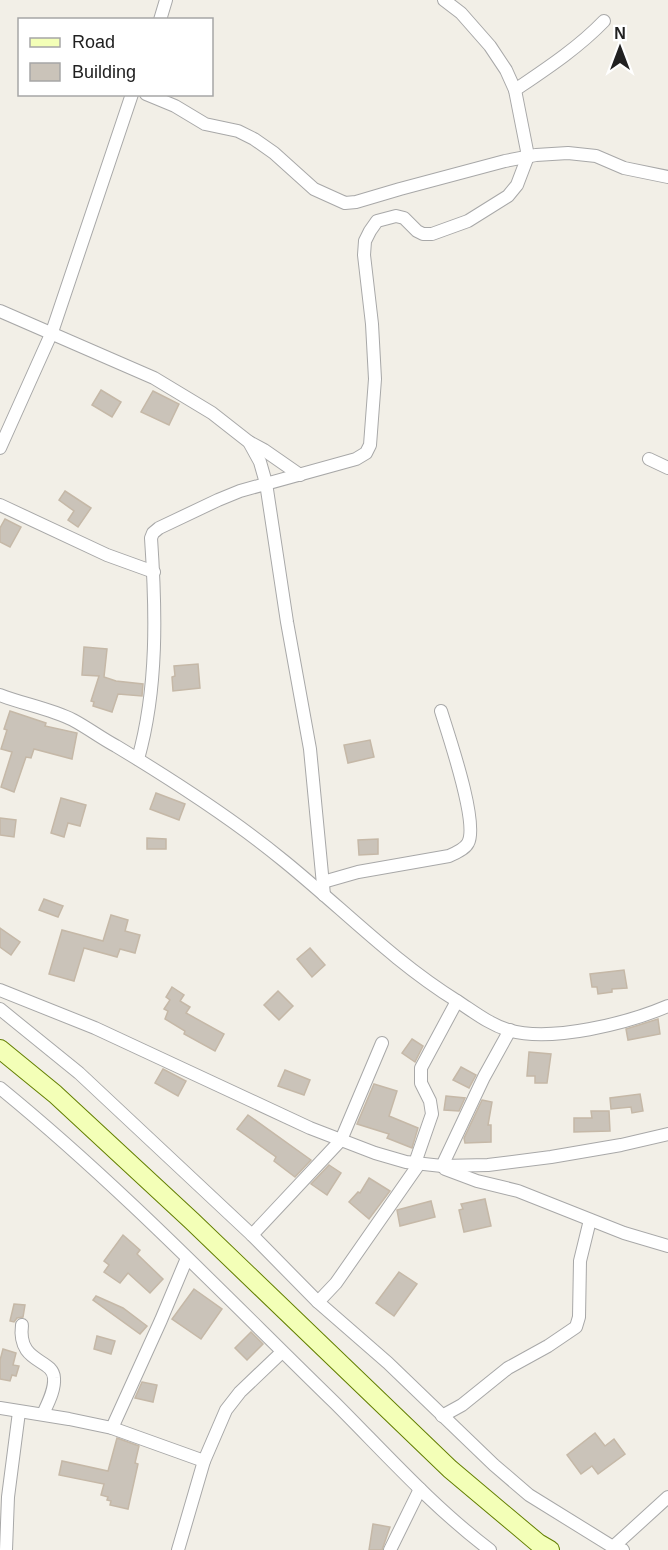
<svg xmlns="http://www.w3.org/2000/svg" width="668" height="1550" viewBox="0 0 668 1550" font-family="Arial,sans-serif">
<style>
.building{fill:#cac3b9;stroke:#c5b8a7;stroke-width:1.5}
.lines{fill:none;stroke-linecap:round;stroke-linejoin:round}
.street-casing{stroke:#a8a8a8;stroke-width:14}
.secondary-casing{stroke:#637f00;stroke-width:20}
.street{stroke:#fff;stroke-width:12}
.secondary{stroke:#f3ffb7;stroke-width:18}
</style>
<rect width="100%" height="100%" fill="#f2efe7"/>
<g class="building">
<path d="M101 390 121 402 112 417 92 405Z"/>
<path d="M153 391 179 404 169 425 141 412Z"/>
<path d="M65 491 91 508 78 527 68 520 74 511 59 500Z"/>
<path d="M5 519 21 527 10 547 0 542V528Z"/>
<path d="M84 647 107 649 104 677 116 681 143 684 142 696 118 694 112 712 93 706 94 702 91 701 99 676 82 675Z"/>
<path d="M198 664 200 688 173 691 172 677 175 676 174 666Z"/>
<path d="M10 711 46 723 45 726 77 733 72 759 34 749 31 758 26 757 14 792 1 787 12 752 1 749 7 730 4 729Z"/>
<path d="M370 740 374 757 348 763 344 745Z"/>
<path d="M156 793 185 804 179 820 150 809Z"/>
<path d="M61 798 86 805 80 826 68 823 64 837 51 833Z"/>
<path d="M0 818 16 820 14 837 0 835Z"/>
<path d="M147 838 166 839V849H147Z"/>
<path d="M378 839V854L359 855 358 840Z"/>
<path d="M44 899 63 906 58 917 39 910Z"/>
<path d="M111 915 128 920 125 931 140 935 135 953 120 949 117 957 84 948 74 981 49 974 62 930 103 941Z"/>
<path d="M0 928 20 942 11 955 0 947Z"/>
<path d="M310 948 325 965 312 977 297 959Z"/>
<path d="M624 970 627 988 612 989V992L598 994 597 987H592L590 974Z"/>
<path d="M172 987 184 995 180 1001 190 1007 186 1013 224 1034 215 1051 184 1034 185 1031 165 1019 168 1011 164 1009 170 1000 166 997Z"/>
<path d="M278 991 293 1006 279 1020 264 1005Z"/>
<path d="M658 1019 660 1034 628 1040 626 1029Z"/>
<path d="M412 1039 423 1046 415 1062 402 1053Z"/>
<path d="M529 1052 551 1054 547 1083H535V1076H527Z"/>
<path d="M461 1067 476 1075 469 1088 453 1080Z"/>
<path d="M163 1069 186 1081 178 1096 155 1083Z"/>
<path d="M285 1070 310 1080 304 1095 278 1086Z"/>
<path d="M374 1084 397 1091 389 1116 418 1128 412 1148 387 1138 389 1134 357 1124Z"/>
<path d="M640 1094 643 1111 632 1113 631 1107 611 1109 610 1098Z"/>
<path d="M446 1096 465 1098 459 1111 444 1110Z"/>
<path d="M482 1100 492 1102 488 1125H491V1142L465 1143 464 1138Z"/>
<path d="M591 1111H609L610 1131 574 1132V1118H592Z"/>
<path d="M248 1115 311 1160 295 1177 274 1161 276 1157 237 1129Z"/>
<path d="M329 1165 341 1173 327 1195 311 1184Z"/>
<path d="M369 1178 390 1191 369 1219 349 1202 358 1192 360 1193Z"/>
<path d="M485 1199 491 1226 464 1232 459 1210 463 1209 461 1204Z"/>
<path d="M431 1201 435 1217 400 1226 397 1210Z"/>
<path d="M123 1235 140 1250 137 1254 163 1279 150 1293 128 1273 120 1283 104 1272 109 1265 104 1261Z"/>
<path d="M399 1272 417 1284 394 1316 376 1303Z"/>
<path d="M194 1289 222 1309 201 1339 172 1319Z"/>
<path d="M96 1296 123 1308 147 1326 140 1334 93 1300Z"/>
<path d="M14 1304 25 1305 23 1317 17 1318 14 1322 10 1321Z"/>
<path d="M251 1332 263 1344 247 1360 235 1348Z"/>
<path d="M97 1336 115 1341 111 1354 94 1349Z"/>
<path d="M3 1349 16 1353 13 1365 19 1366 16 1376 12 1375 10 1381 0 1379V1360Z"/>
<path d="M142 1382 157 1385 153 1402 135 1398Z"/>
<path d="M595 1433 605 1446 614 1439 625 1454 598 1474 592 1466 581 1474 567 1455Z"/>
<path d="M117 1438 139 1446 135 1463 138 1464 128 1509 110 1505 111 1501 107 1500 108 1497 101 1495 104 1484 59 1475 62 1461 108 1471Z"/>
<path d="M373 1524 390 1527 382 1550H369Z"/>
</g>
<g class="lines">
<defs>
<g id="street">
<path d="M160 20 166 0"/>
<path d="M515 90C546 69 578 48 604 21"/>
<path d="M146 94 175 106 205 124 238 131 254 139 274 153 314 189 345 203 356 202 400 189 505 161 536 155 568 153 596 156 624 168 668 177"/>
<path d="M0 311 154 378 212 413 249 442 260 462 266 483 287 622 310 749 324 895"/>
<path d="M249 442 264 450 300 475"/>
<path d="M0 448 52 332 132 94"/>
<path d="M649 459 668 468"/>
<path d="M0 505 107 555 154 572"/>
<path d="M0 695C23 704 51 709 73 720 88 728 101 738 116 746 174 781 232 818 284 861 342 908 394 962 457 1001 474 1012 489 1024 508 1030 551 1043 628 1023 668 1006"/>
<path d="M138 759C158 688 156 611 151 538L153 533 159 528 218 500 240 491 356 459 366 453 370 445 375 379 372 324 364 255 365 241 370 231 377 221 396 216 404 218 417 231 423 234H432L468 221 508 196 517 185 528 156 515 90 506 70 490 46 461 13 444 0"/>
<path d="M323 882 358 872 449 856C456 853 465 849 468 843 479 823 448 734 441 711"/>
<path d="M0 990 95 1028 310 1128 375 1153 406 1162 442 1166 488 1165 551 1157 621 1145 668 1134"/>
<path d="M0 1009 79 1073 252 1235 318 1302 388 1363 494 1465 529 1495 613 1547 623 1550"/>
<path d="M0 1088C119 1185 225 1296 335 1403 385 1453 433 1507 490 1550"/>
<path d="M415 1163 432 1114 430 1101 421 1083V1068L457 1001"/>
<path d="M442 1166 484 1077 510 1030"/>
<path d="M445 1169 477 1181 518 1191 624 1233 668 1246"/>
<path d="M252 1235 341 1140 382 1043"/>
<path d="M318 1302 336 1283 419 1164"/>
<path d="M22 1325C17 1364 53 1358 54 1378 55 1390 48 1403 43 1414"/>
<path d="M0 1408 69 1419 112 1428 204 1461"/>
<path d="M442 1416 462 1405 508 1368 548 1346 576 1327 579 1317 580 1261 590 1220"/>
<path d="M112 1428 161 1320 187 1258"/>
<path d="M613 1547 668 1497"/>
<path d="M6 1550 8 1497 19 1412"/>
<path d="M178 1550 204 1461 226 1410 240 1392 282 1352"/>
<path d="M390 1550 420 1489"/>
</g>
<path id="secondary" d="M0 1049 55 1094 192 1221 450 1469 538 1543 550 1550"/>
</defs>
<use href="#street" class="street-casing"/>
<use href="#secondary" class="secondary-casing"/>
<use href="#street" class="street"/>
<use href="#secondary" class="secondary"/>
</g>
<rect x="18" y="18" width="195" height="78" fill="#ffffff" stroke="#a6a6a6" stroke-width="1.5"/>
<rect x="30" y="38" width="30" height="9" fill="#f3ffb7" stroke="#a6a6a6" stroke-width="1.5"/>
<text x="72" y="48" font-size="18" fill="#212121">Road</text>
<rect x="30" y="63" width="30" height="18" fill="#cac3b9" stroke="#a6a6a6" stroke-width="1.5"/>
<text x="72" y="78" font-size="18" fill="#212121">Building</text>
<g transform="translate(620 48)" stroke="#ffffff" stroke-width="4.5" paint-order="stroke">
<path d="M0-4.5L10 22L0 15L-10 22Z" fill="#212121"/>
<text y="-9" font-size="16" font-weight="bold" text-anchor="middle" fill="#212121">N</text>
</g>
</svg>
